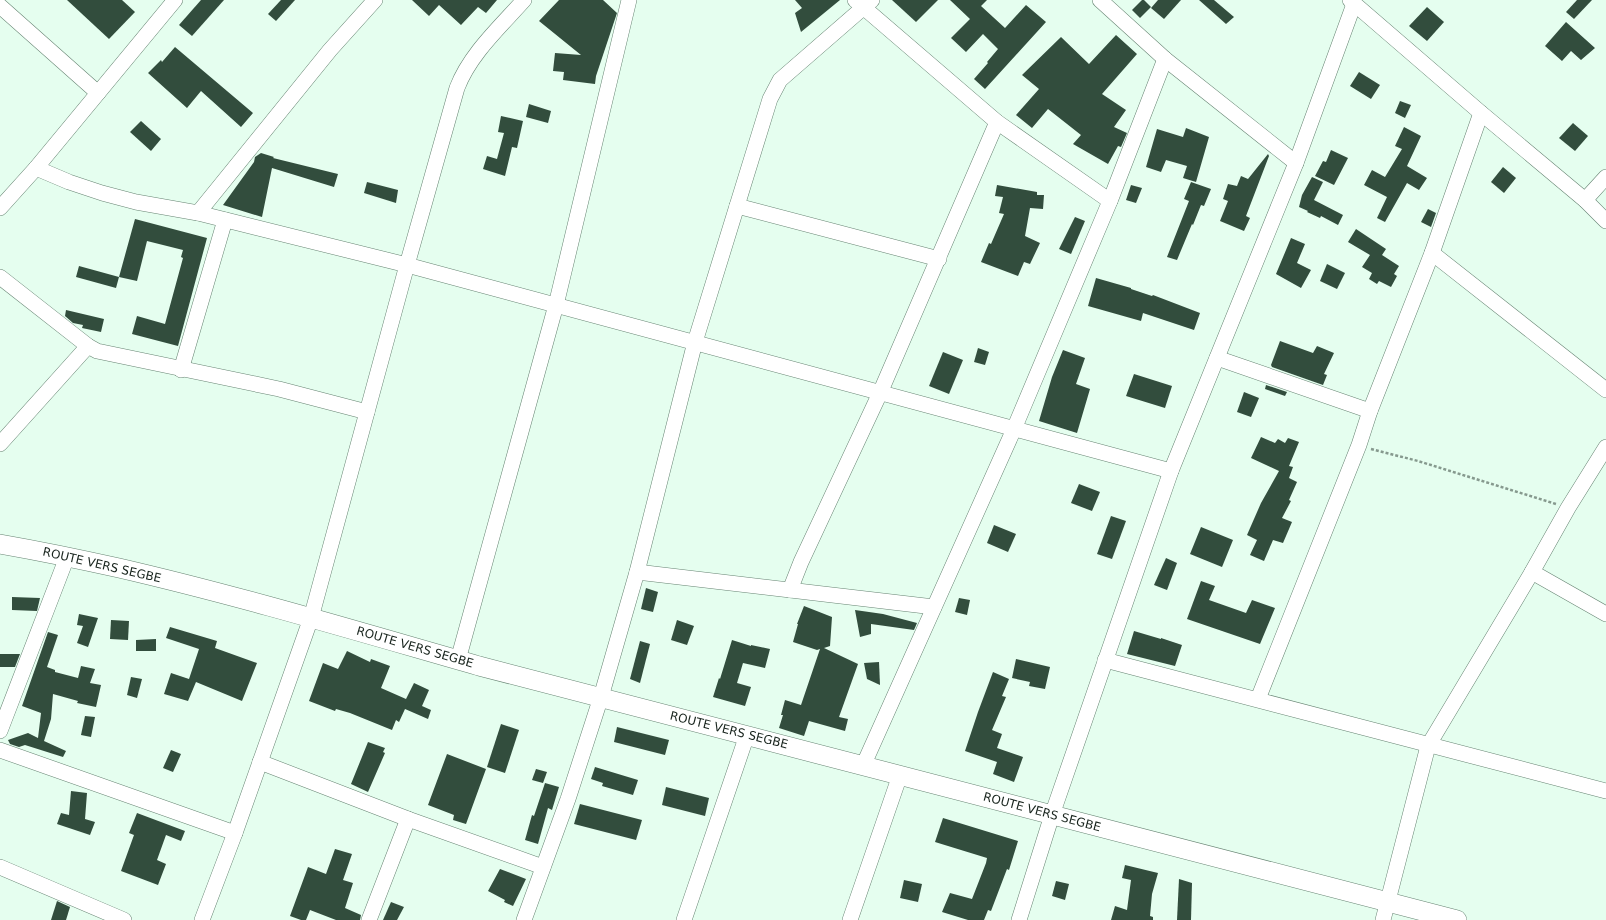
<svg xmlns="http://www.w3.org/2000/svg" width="1606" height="920" viewBox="0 0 1606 920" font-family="'DejaVu Sans',sans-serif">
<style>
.building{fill:#324d3d}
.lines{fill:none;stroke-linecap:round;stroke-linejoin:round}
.minor-casing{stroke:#678473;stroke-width:16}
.major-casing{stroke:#678473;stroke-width:20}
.path{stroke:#86998e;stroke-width:2.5;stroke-dasharray:3 2;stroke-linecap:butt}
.minor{stroke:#fff;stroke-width:15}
.major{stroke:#fff;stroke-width:19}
.labels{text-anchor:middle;stroke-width:4;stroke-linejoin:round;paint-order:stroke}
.street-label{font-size:12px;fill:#18241d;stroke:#fff}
</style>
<rect width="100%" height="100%" fill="#e5feef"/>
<g class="building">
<path d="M67 0H122L135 12 109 39Z"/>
<path d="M201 0H224L192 36 179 25Z"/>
<path d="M281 0H295L276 21 268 14Z"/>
<path d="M412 0H497L486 13 478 7 461 25 439 5 429 16Z"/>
<path d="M559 0H603L617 13 596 76 595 84 563 80 564 72 553 71 555 53 581 55 539 21Z"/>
<path d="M795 0H840L801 32 795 13 802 8Z"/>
<path d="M892 0H938L916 22Z"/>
<path d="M950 0H987L981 6 1005 28 1026 5 1046 22 985 89 974 79 988 63 987 62 998 49 983 34 966 52 951 38 970 19Z"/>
<path d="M1142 0H1144L1151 7 1140 18 1132 10Z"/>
<path d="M1158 0H1181L1164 19 1151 8Z"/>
<path d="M1199 0H1214L1234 17 1226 24Z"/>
<path d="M1577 0H1592L1574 19 1566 12Z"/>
<path d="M1427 7 1444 22 1427 41 1409 26Z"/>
<path d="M1566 22 1595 48 1581 60 1571 51 1562 61 1545 46Z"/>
<path d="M1116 35 1137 54 1102 94 1126 110 1114 127 1127 133 1121 147 1118 146 1108 164 1073 144 1081 135 1048 109 1032 128 1016 115 1039 89 1022 75 1061 37 1089 64Z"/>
<path d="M175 47 253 113 241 127 201 91 187 108 148 73 161 60 162 62Z"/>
<path d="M1359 72 1380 85 1371 99 1350 86Z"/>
<path d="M1400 101 1411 105 1405 118 1395 113Z"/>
<path d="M529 104 551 111 548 123 526 117Z"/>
<path d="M501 116 523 121 517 148 512 147 505 176 483 169 487 156 497 159 504 133 498 132Z"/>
<path d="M141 121 161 139 151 151 130 132Z"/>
<path d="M1573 123 1588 136 1575 151 1559 138Z"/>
<path d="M1404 127 1421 136 1407 166 1427 178 1419 190 1407 183 1385 222 1377 218 1387 197 1364 185 1372 170 1385 177 1402 149 1395 146Z"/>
<path d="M1186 128 1209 137 1196 182 1183 178 1187 166 1166 160 1161 172 1146 167 1157 129 1183 137Z"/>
<path d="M1331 150 1348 158 1334 185 1315 176 1323 161 1326 162Z"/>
<path d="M261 153 274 157 273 158 338 174 334 187 272 168 262 217 223 205 254 162 255 157Z"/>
<path d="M1268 154 1269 156 1246 216 1250 218 1244 231 1220 221 1228 201 1223 199 1228 184 1237 186 1241 176 1248 179Z"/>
<path d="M1503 167 1516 178 1504 193 1491 182Z"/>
<path d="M1312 177 1323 182 1314 200 1343 215 1338 225 1321 216 1320 218 1307 212 1308 211 1299 207 1302 195Z"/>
<path d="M367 182 398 190 396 203 364 193Z"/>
<path d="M1191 182 1211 189 1204 206 1201 205 1193 225 1192 224 1177 260 1167 257 1189 201 1184 199Z"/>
<path d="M997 185 1037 192V195H1044L1043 209 1030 208 1025 236 1040 243 1030 264 1024 262 1018 276 981 262 989 243 991 244 1004 214 999 213 1003 197 995 196Z"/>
<path d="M1131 185 1142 188 1136 203 1126 200Z"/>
<path d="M1428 209 1436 213 1431 227 1421 222Z"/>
<path d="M1075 217 1085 221 1071 254 1059 249Z"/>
<path d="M135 219 207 238 178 346 132 334 137 316 165 324 183 258 181 257 183 250 147 241 137 281 119 277Z"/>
<path d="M1356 229 1386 249 1382 255 1399 266 1394 274 1397 276 1391 287 1379 281 1377 284 1369 279 1372 273 1362 267 1370 255 1348 242Z"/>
<path d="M1291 238 1305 244 1297 263 1311 270 1301 288 1276 274Z"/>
<path d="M1327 264 1345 273 1337 289 1320 281Z"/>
<path d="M79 266 119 277 116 288 76 277Z"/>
<path d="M1096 278 1131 288V289L1152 296 1153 295 1200 313 1194 330 1143 313 1141 321 1088 306Z"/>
<path d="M66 310 104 319 101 332 82 328 83 325 73 323 65 316Z"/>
<path d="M1280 341 1313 353 1317 346 1334 353 1324 374 1327 375 1323 385 1272 367 1271 365Z"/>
<path d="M978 348 989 352 985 365 974 362Z"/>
<path d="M1063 350 1085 358 1076 384 1090 389 1077 433 1039 421 1052 377Z"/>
<path d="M943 352 963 360 949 394 929 386Z"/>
<path d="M1134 374 1172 386 1165 408 1126 396Z"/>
<path d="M1266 385 1287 392 1285 396 1265 389Z"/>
<path d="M1244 392 1259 398 1251 417 1237 412Z"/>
<path d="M1261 437 1275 443 1278 439 1285 443 1288 438 1299 442 1289 466 1293 467 1289 478 1297 482 1289 500 1291 501 1282 518 1292 522 1283 543 1273 540 1264 561 1250 555 1257 540 1247 535 1261 503 1279 471 1251 458Z"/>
<path d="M1079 484 1100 492 1092 511 1071 503Z"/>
<path d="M1111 516 1126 521 1112 559 1097 554Z"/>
<path d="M994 525 1016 534 1008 552 987 543Z"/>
<path d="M1201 527 1233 540 1222 567 1190 554Z"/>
<path d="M1166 558 1177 563 1167 590 1154 585Z"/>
<path d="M1201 581 1215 586 1209 600 1246 613 1252 600 1275 608 1260 644 1187 619Z"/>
<path d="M646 588 658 592 653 612 641 609Z"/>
<path d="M12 597 40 598 37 611 12 610Z"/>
<path d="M959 598 970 600 967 615 955 612Z"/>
<path d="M804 606 832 617 830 646 824 648 858 664 839 717 848 719 845 731 809 721 804 736 779 728 783 715H781L785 700 801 705 820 649 817 650 793 642 798 624H797Z"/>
<path d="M855 610 883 614 917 623 914 630 871 624V634L860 637Z"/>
<path d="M79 614 98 618 88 647 77 643 83 626 77 625Z"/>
<path d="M111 620 129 621 128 640 110 639Z"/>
<path d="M677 620 694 626 687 645 671 640Z"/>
<path d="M170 627 217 641 215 648 257 663 242 701 196 682 188 701 164 694 171 673 189 679 199 649 166 638Z"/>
<path d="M1134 631 1161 639V638L1182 645 1175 666 1127 654Z"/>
<path d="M48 632 58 635 47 667 55 670V672L78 678 81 666 95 669 90 683 101 685 96 707 77 703 78 701 53 694 51 719 44 741 66 751 63 757 25 745 19 747 10 744 8 740 28 733 38 738 41 713 22 706Z"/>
<path d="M156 639V651H136V640Z"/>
<path d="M732 640 751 646V645L770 649 765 668 743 663 737 683 751 687 745 706 713 697 719 678 720 679Z"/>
<path d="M640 641 650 644 640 683 630 679Z"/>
<path d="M347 651 370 662 371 659 390 666 381 688 406 699 414 683 429 690 422 706 431 710 428 719 405 709 399 722 396 720 392 730 350 713 336 709 335 711 309 701 323 663 338 669Z"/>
<path d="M0 654H20L15 667H0Z"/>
<path d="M1016 659 1050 667 1045 689 1029 686 1030 682 1012 678Z"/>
<path d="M879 662 880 685 867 679 864 663Z"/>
<path d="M993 672 1009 679 1002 696 1006 697 992 730 1002 734 997 748 1023 757 1014 782 993 774 997 762 965 751 978 712Z"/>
<path d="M131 677 142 679 137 698 127 695Z"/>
<path d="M85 716 95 717 91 737 81 735Z"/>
<path d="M501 724 519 730 505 773 487 767Z"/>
<path d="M617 727 669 740 665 755 614 742Z"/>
<path d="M368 742 385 748 383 752 385 753 368 792 351 784Z"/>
<path d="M171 750 181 754 173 772 163 768Z"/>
<path d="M447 754 486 769 466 824 453 820 454 815 428 805Z"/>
<path d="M595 767 638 780 633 795 602 786 603 783 591 779Z"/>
<path d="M536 769 547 772 543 783 532 780Z"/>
<path d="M545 783 559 787 552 810 548 808 538 844 525 840 532 815 534 816Z"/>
<path d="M666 787 709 798 705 816 662 805Z"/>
<path d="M71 791 87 793 85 819 95 822 90 835 57 824 61 813 69 815Z"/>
<path d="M580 804 642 820 636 840 574 824Z"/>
<path d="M137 813 185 831 181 841 166 835 157 860 166 864 158 885 121 871 134 835 129 833Z"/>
<path d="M943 818 1018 841 1009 870 1007 869 991 911 988 910 984 920H968L942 912 950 893 972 899 986 863 987 858 935 842Z"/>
<path d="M335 849 352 854 343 880 353 883 345 908 361 915 360 920H336L310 910 306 920H301L290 916 308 867 326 874Z"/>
<path d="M1125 865 1158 873 1152 894 1150 916 1153 917V920H1111L1115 906 1127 910 1131 880 1122 878Z"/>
<path d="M500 869 526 879 513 906 504 902 505 900 488 891Z"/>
<path d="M1179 879 1192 883 1191 920H1177Z"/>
<path d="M904 880 922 884 918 902 900 898Z"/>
<path d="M1056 881 1069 884 1065 900 1052 896Z"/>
<path d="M57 901 70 907 66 920H51Z"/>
<path d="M391 902 404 907 397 920H383Z"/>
</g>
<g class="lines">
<defs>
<g id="minor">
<path d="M855 0 997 122 1110 201"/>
<path d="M1100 0 1165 59 1296 163"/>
<path d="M1350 0 1481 113 1585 200 1606 221"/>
<path d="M0 6 98 93"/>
<path d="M36 168 69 182 102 193 136 202 198 213 407 265 1171 471"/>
<path d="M1585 200 1606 177"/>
<path d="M737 206 939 259"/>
<path d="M0 208 36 168 175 0"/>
<path d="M198 213 330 50 375 0"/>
<path d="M1432 253 1606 390"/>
<path d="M0 277 88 346 97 351 279 389 367 412"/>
<path d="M1217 358 1370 411"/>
<path d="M181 370 225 220"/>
<path d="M0 444 88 346"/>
<path d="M637 572 934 607"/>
<path d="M1532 572 1606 614"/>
<path d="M790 590 801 562 880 393 997 122"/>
<path d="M458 660 556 305 629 0"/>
<path d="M1105 660C1272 703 1439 748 1606 791"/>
<path d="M1258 699 1359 445 1370 411 1432 253 1481 113"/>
<path d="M0 731 67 557"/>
<path d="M0 750 235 833"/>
<path d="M260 762 408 819 543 867"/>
<path d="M863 766 1014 429 1110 201 1165 59"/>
<path d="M0 867 124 920"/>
<path d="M202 920 235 833 311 618 407 265 457 88C470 54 500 27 524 0"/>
<path d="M369 920 408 819"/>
<path d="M524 920 568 799 601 697 637 572 695 342 770 99 780 80 872 0"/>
<path d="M684 920 747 735"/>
<path d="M850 920 900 775"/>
<path d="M1019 920 1052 815 1171 471 1296 163 1354 4"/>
<path d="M1383 920 1428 746 1532 572 1568 508 1606 447"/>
</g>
<path id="major" d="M0 544C40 551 79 559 119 568 240 596 360 632 479 666L1457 920"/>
</defs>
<use href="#minor" class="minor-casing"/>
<use href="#major" class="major-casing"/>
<path class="path" d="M1371 449 1418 461 1556 504"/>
<use href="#minor" class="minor"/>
<use href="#major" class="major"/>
</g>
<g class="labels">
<g class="street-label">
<text transform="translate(102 565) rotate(13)" y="4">ROUTE VERS SEGBE</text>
<text transform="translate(415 647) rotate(16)" y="4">ROUTE VERS SEGBE</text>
<text transform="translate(729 730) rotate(14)" y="4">ROUTE VERS SEGBE</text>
<text transform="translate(1042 812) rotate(15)" y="4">ROUTE VERS SEGBE</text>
</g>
</g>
</svg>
